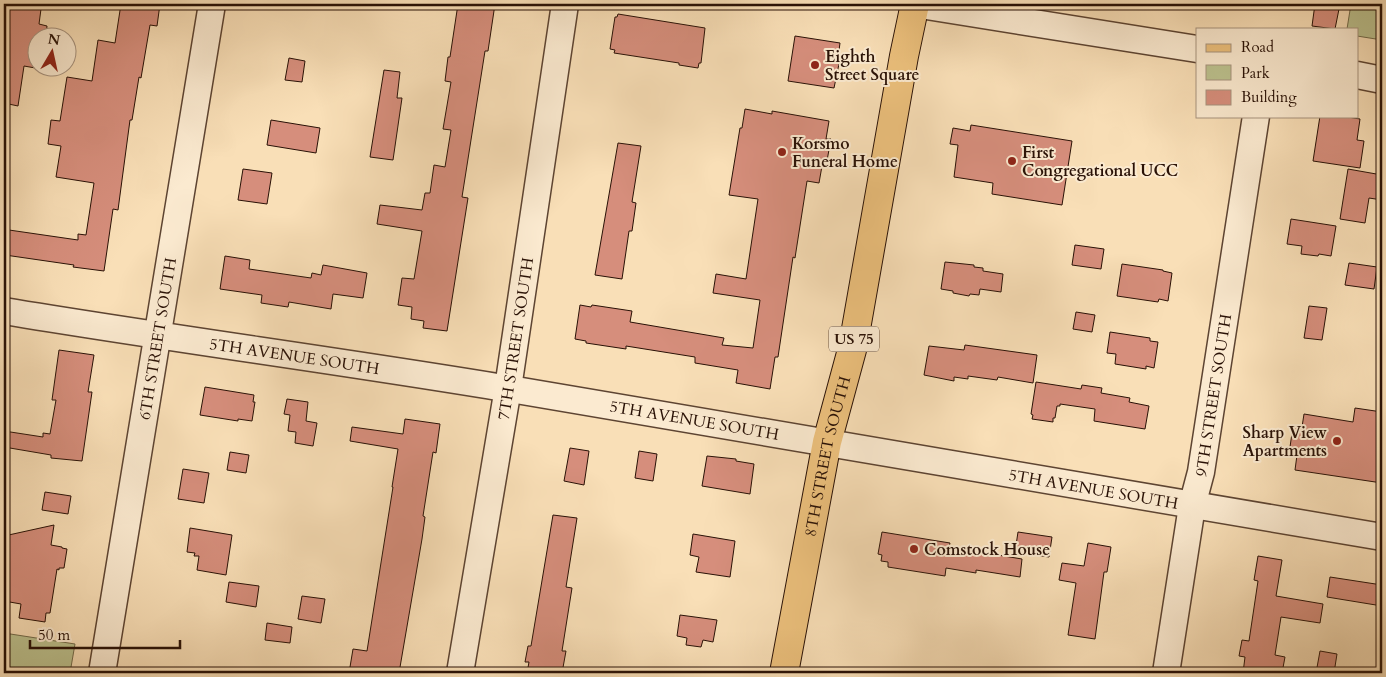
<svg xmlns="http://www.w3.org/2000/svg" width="1386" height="677" viewBox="0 0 1386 677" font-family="Cardo,serif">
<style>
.green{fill:#bcc28f;stroke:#726a4a}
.building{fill:#d68e7c;stroke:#291106}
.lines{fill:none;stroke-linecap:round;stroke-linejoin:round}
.minor-casing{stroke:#5d4432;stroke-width:29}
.major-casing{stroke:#291106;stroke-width:30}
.minor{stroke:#fbead0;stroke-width:26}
.major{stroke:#ecc07c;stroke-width:28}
.poi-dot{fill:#8f2418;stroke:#fbead0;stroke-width:2}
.labels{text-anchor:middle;stroke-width:4;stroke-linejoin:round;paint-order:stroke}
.shield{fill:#fbead0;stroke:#685243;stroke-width:1}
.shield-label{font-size:15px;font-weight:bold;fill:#291106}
.poi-label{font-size:16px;font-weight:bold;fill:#291106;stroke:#fbead0;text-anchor:start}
.street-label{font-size:16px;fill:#291106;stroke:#fbead0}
</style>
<rect width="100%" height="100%" fill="#f9dfb7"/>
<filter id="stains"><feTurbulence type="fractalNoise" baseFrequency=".004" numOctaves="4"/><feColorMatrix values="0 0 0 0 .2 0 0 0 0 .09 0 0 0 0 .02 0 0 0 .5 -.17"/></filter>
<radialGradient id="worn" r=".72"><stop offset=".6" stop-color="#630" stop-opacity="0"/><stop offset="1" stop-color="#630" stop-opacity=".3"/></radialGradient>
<g class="green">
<path d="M1351 4H1382V40L1357 36V29H1347Z"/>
<path d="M4 633 75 644 70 673H4Z"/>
</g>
<g class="building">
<path d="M4 4 41 9 39 24 47 26 46 38H38V68H41V69L24 66 18 106 4 103Z"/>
<path d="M121 4H160L157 26 150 25 141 78 139 77 132 120H130L118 210 113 209 104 271 73 267 74 265 5 255 9 230 78 240V234L86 235 94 183 56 177 61 146 48 144 51 120 60 121 67 77 92 81 98 40 115 43Z"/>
<path d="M458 4H495L488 51H485L462 197 468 198 447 331 423 328 424 321 411 319 412 307 398 305 402 278 414 279 422 231 377 224 380 205 422 210 425 193H430L434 165 445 167 451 130 443 129 451 82 445 81 448 57H450Z"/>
<path d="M1315 4H1340L1335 29 1312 26Z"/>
<path d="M618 14 705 28 701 63H699L698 68 679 65V63L614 53 615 50 610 49 615 17H617Z"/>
<path d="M795 36 840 43 838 58 840 59 834 88 788 81Z"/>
<path d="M289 58 305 61 302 82 285 80Z"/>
<path d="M384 70 400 72 397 98H402L393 160 370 157Z"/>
<path d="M745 109 772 114V111L829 121 826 139H831L826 166H822L819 183 807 181 795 258 793 257 778 357H775L770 389 736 383 738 370 695 363V357L626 346V349L586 343V341L575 339 580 305 591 307 592 305 632 311 630 322 724 338 722 345 753 348 760 300 713 293 716 274 746 279 758 199 729 195 740 128H742Z"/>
<path d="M1320 116H1342L1360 119 1357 140 1364 141 1360 168 1313 161Z"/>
<path d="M271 120 320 128 316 153 267 145Z"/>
<path d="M971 125 1072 141 1062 205 992 194 993 183 954 177 958 145 950 144 953 128 970 131Z"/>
<path d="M618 143 641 146 632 202 636 203 632 231H629L622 279 595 275Z"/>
<path d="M243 169 272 173 267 204 238 200Z"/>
<path d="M1348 169 1382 175V200L1369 198 1365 223 1340 219Z"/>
<path d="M1291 219 1336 226 1331 256 1319 254 1318 256 1301 254 1302 246 1287 244Z"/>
<path d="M1075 245 1104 249 1101 269 1072 265Z"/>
<path d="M225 256 250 260 249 269 311 278 312 273 321 275 323 265 367 273 363 298 333 294 331 309 289 302 288 307 261 303 262 295 220 289Z"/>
<path d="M945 262 974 265V267L983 268V271L1003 274 1001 292 980 289 979 295 970 294 969 296 953 293V291L941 289Z"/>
<path d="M1349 263 1377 267 1374 289 1345 285Z"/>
<path d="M1122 264 1163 270V271L1172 273 1168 301 1159 299 1158 302 1117 296Z"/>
<path d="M1309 306 1327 308 1322 340 1304 338Z"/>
<path d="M1076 312 1095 315 1092 332 1073 329Z"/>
<path d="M1110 332 1150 338V341L1158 342 1154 368 1146 366V369L1115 364 1116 354 1107 353Z"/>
<path d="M965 345 1037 355 1033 383 998 377 997 380 968 376V379L954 377V381L924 375 929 346 964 350Z"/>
<path d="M59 350 94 355 88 392H92L82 461 51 458V455L4 447V431L43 437V433L50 434 56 400H52Z"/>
<path d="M1036 382 1081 389 1082 385 1102 388 1101 393 1130 398 1129 402 1149 406 1145 429 1094 421 1095 409 1060 404V406H1057L1055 418H1053V422L1032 419 1033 415 1031 414Z"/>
<path d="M205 387 254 395 253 402H255L252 421 238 419V421L200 415Z"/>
<path d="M287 399 308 402 306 421 317 423 313 446 295 443 296 432 288 431 290 415 284 414Z"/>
<path d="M1355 408 1382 412V483L1295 470 1297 455 1289 454 1293 426 1302 427 1304 414 1353 422Z"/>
<path d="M405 419 440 424 436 453 433 452 423 516 425 517 422 539 399 673H349L353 649 367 651 393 487H392L398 449 350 441 352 427 403 434Z"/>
<path d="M570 448 589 451 584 485 564 481Z"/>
<path d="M639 451 657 454 653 481 635 478Z"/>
<path d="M230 452 249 455 246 473 227 470Z"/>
<path d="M707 456 736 459V461L754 464 750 494 702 486Z"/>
<path d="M183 469 209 473 204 503 178 499Z"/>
<path d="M45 492 71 496 68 514 42 510Z"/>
<path d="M553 515 577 518 566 587 572 588 562 651H566L562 673H527L529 662H525L528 646H531Z"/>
<path d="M54 525 51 545 62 547V548L67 549 64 568H59V570L57 569 50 613H46L45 622 19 618 21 604 4 601V536Z"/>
<path d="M190 528 232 535 226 575 197 570 199 556H194L195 553 187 552Z"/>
<path d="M882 532 950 543 949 547 1022 559 1020 577 976 570V573L946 568 945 576 888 567V562L881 561 882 555 878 554Z"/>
<path d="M1018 532 1052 537 1049 557 1015 552Z"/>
<path d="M693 534 735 541 730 577 696 572 699 557 690 555Z"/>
<path d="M1088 543 1111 547 1107 572H1104L1095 639 1068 635 1076 583 1059 580 1062 563 1084 566Z"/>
<path d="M1258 556 1282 560 1276 596 1323 604 1320 623 1281 617 1275 655 1285 657 1282 673H1243L1245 657 1239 656 1242 640 1249 641 1258 581 1254 580Z"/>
<path d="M1330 577 1382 585V606L1327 597Z"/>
<path d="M229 582 259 586 256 607 226 602Z"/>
<path d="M302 596 325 599 321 623 298 619Z"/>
<path d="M680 615 717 620 713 642 703 640 701 647 686 645 687 638 677 636Z"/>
<path d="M267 623 292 627 290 643 265 640Z"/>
<path d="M1320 651 1337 654 1334 673H1316Z"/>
</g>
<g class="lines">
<defs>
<g id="minor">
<path d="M914 4 1197 49"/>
<path d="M1357 75 1382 80"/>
<path id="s1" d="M4 311C172 339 342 361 510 389 801 436 1091 490 1382 537"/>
<path id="s2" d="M102 673 212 4"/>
<path id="s3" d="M460 673 508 388 565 4"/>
<path id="s4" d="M1166 673 1192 506 1201 472 1256 116"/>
</g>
<g id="major">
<path id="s5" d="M784 673 827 442 853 346 904 56 915 4"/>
</g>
</defs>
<use href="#minor" class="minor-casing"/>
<use href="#major" class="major-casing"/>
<use href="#minor" class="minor"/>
<use href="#major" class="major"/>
</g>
<g class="poi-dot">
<circle cx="815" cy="65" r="5"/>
<circle cx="782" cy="152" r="5"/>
<circle cx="1012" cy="161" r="5"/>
<circle cx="1337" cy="441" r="5"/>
<circle cx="914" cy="549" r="5"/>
</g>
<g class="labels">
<rect class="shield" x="829" y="326.5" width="50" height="25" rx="4"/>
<g class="shield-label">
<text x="854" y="344">US 75</text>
</g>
<g class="poi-label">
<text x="825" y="62">Eighth<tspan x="825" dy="18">Street Square</tspan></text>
<text x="792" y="149">Korsmo<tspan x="792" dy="18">Funeral Home</tspan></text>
<text x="1022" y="158">First<tspan x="1022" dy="18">Congregational UCC</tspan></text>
<text x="1327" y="438" text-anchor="end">Sharp View<tspan x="1327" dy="18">Apartments</tspan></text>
<text x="924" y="555">Comstock House</text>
</g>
<g class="street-label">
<text dy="6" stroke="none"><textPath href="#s2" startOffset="339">6TH STREET SOUTH</textPath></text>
<text dy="6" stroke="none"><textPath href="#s3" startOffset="339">7TH STREET SOUTH</textPath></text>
<text dy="6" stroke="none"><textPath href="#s1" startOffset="294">5TH AVENUE SOUTH</textPath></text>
<text dy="6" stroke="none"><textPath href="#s4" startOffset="282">9TH STREET SOUTH</textPath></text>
<text dy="6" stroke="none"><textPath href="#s1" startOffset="699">5TH AVENUE SOUTH</textPath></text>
<text dy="6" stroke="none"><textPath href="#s5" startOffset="221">8TH STREET SOUTH</textPath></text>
<text dy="6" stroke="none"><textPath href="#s1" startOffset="1104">5TH AVENUE SOUTH</textPath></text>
</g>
</g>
<rect width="1386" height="677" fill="none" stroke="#f9dfb7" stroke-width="20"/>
<rect x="5" y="5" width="1376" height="667" fill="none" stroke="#291106" stroke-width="2.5"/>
<rect x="10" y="10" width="1366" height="657" fill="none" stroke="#291106"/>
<rect x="1196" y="28" width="162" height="90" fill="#fbead0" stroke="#a7937f"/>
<rect x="1206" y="44" width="25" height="8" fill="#ecc07c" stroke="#a7937f"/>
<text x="1241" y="52" font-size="15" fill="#291106">Road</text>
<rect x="1206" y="65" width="25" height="15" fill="#bcc28f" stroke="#a7937f"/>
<text x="1241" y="78" font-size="15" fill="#291106">Park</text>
<rect x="1206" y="90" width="25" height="15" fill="#d68e7c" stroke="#a7937f"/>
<text x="1241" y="102" font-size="15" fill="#291106">Building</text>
<g transform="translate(52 52) rotate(9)"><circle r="24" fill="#fbead0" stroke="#a7937f"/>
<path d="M0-4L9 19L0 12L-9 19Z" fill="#8f2418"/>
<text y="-8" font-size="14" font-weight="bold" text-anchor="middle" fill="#291106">N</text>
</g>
<path d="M30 640v8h150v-8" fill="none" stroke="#291106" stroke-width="2.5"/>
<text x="38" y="640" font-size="15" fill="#291106" stroke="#fbead0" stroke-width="4" paint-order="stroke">50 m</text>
<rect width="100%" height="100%" filter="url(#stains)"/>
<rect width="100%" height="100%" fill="url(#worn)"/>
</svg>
